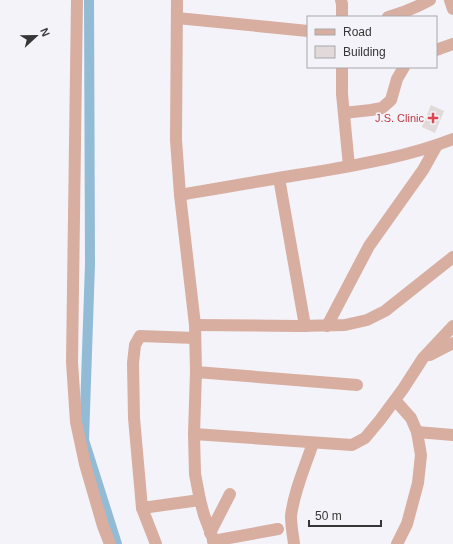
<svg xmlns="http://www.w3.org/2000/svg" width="453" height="544" viewBox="0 0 453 544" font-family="Helvetica,sans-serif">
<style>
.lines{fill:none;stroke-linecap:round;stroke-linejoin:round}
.canal{stroke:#92bbd6;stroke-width:10}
.building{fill:#e1dad8}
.minor{stroke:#d8aea1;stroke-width:12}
.health-dot{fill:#e0444e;stroke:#f3f3f9;stroke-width:1.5}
.labels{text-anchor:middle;stroke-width:3;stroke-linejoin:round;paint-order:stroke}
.health-label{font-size:11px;fill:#be3a42;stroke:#f3f3f9;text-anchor:end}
</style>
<rect width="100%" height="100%" fill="#f3f3f9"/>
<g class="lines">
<path class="canal" d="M89 0 90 264 84 440 117 544"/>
</g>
<path class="building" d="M431 105 444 111 435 133 422 127Z"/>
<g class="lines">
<g class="minor">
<path d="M77 0 72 362 76 422 85 464 103 526 110 544"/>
<path d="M177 0 176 140 180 195 195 325 196 372 194 434 195 474 200 500 204 515 215 544"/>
<path d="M341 0 342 4V17"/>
<path d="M450 0 453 9"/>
<path d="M388 17C403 13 417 7 430 0"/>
<path d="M177 18 308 31"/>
<path d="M436 50 453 44"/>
<path d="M342 67V94L349 166"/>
<path d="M344 113 371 110 382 108 391 100 397 79 404 67"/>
<path d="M279 178 305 326"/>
<path d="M180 195C226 187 271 179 316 172 363 164 409 156 453 139"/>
<path d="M195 325 298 326 345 325 367 320 385 311 453 257"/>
<path d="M327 326 369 246 423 170 437 145"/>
<path d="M430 355 453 343"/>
<path d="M196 372 357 385"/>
<path d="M395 400 411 418 417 432 421 455 418 483 407 524 397 544"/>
<path d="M417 432 453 435"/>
<path d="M194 434 352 445 365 438 380 420 403 389 423 358 453 326"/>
<path d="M142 508 200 500"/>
<path d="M210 533 230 494"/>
<path d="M213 541 278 529"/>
<path d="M156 544 142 508 134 418 133 363 135 345 140 336 195 338"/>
<path d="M294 544C293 535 291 526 291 516 294 491 305 467 313 443"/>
</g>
</g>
<path class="health-dot" d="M431 112h4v4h4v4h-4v4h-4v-4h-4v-4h4z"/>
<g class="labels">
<g class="health-label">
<text x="424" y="122">J.S. Clinic</text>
</g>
</g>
<rect x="307" y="16" width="130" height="52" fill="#f3f3f9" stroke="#a7a7ac"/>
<rect x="315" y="29" width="20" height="6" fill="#d8aea1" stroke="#a7a7ac"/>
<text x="343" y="36" font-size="12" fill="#363638">Road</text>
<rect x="315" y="46" width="20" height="12" fill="#e1dad8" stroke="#a7a7ac"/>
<text x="343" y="56" font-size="12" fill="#363638">Building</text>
<g transform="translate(36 36) rotate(68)" stroke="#f3f3f9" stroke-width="3" paint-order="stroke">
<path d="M0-3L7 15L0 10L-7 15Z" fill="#363638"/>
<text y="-6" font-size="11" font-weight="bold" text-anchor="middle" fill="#363638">N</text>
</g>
<path d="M309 520v6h72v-6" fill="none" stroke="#363638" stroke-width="2"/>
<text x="315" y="520" font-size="12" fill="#363638" stroke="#f3f3f9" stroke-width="3" paint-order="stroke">50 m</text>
</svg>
